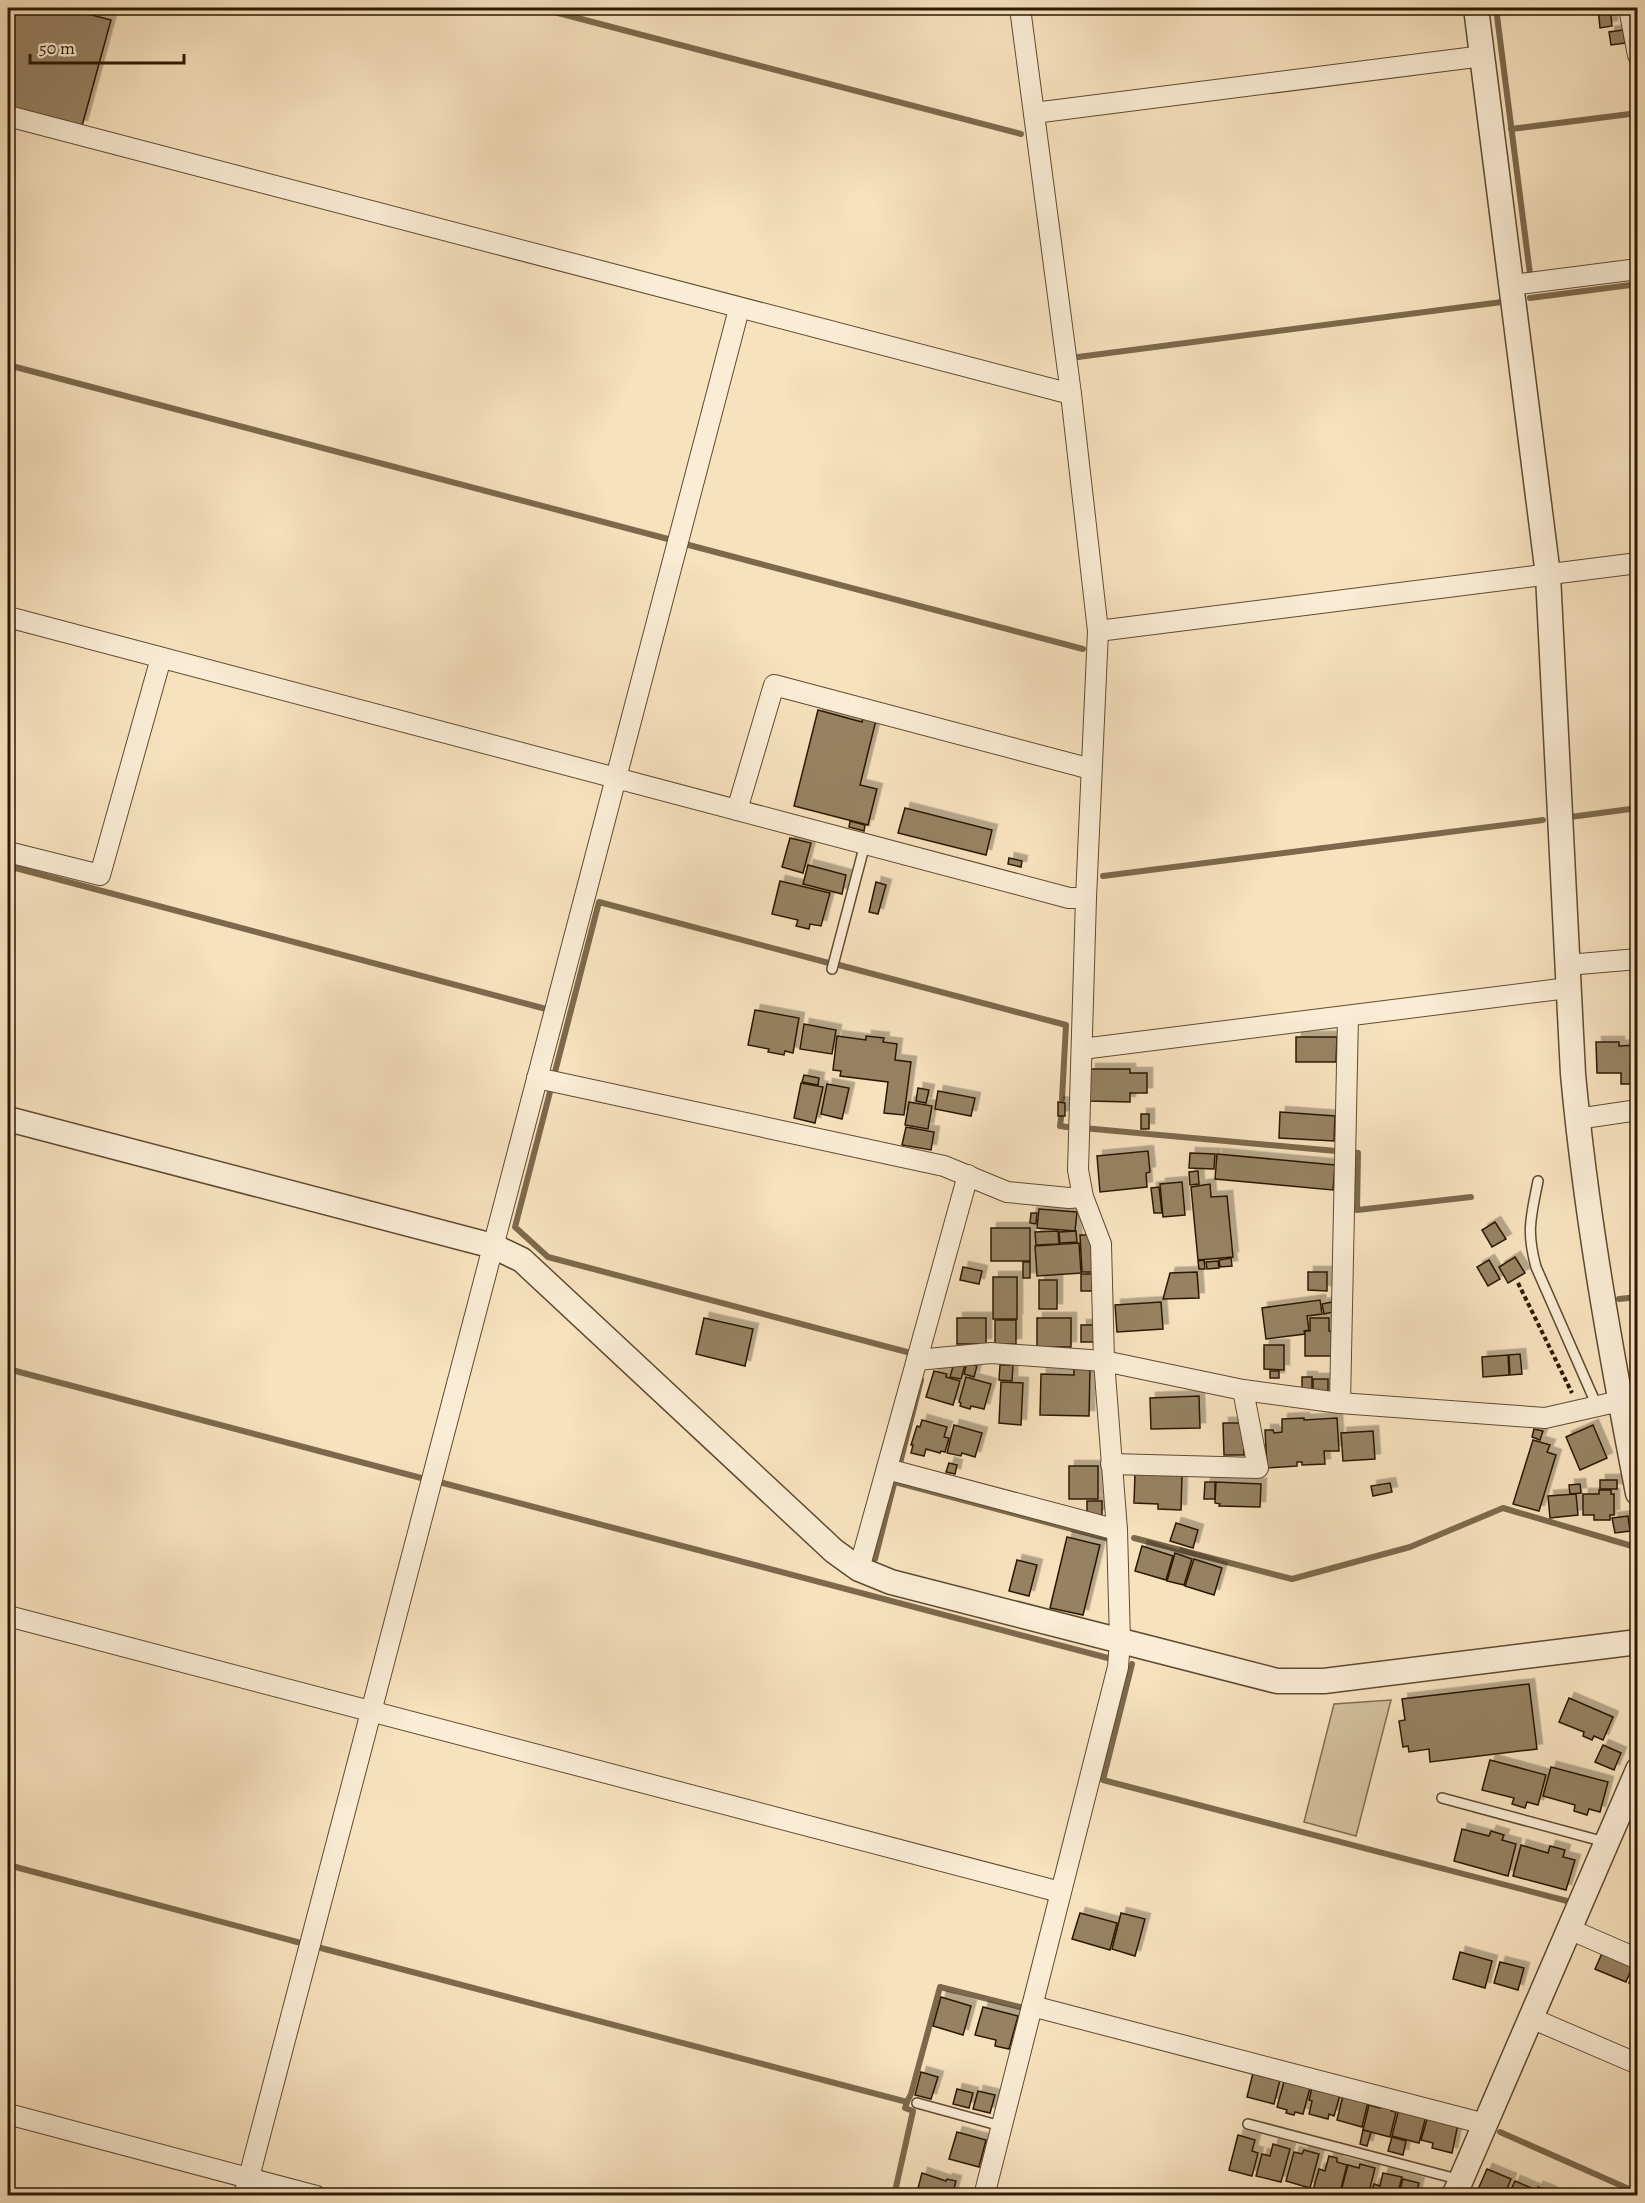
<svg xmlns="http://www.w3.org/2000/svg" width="1645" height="2203" viewBox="0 0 1645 2203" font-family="Alegreya,serif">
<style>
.green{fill:#d4c09e;stroke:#806c50;stroke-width:1.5}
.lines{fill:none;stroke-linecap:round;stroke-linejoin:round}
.stream{stroke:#7c694c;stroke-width:6}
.building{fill:#968264;stroke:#2c1902;stroke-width:1.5;filter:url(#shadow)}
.service-casing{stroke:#5f4b31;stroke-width:12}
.minor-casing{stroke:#5f4b31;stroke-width:22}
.tertiary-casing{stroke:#5f4b31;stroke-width:27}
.path{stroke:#2c1902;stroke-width:4;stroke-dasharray:4.5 3;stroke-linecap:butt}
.service{stroke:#faecd5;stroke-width:9}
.minor{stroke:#faecd5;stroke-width:20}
.tertiary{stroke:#faecd5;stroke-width:24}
</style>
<defs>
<filter id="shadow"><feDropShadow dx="5.5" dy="-5.5" stdDeviation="0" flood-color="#0004"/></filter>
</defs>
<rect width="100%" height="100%" fill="#f7e2be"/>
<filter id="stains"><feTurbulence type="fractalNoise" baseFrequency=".00333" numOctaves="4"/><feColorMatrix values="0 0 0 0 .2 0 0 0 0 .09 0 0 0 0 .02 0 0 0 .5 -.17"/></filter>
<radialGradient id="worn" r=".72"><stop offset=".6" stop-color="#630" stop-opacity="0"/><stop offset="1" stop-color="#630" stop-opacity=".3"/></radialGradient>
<path class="green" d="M1391 1700 1356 1836 1304 1822 1334 1704Z"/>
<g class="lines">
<g class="stream">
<path d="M539 8 1021 134"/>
<path d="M1496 8 1530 274"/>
<path d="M1511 129 1638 113"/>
<path d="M1530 298 1638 284"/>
<path d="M1078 357 1502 302"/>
<path d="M8 365 668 539"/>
<path d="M685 544 1083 649"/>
<path d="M1570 817 1638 808"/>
<path d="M8 866 546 1009"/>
<path d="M1103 876 1543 820"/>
<path d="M839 965 1066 1025 1062 1099"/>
<path d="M555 1072 599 902 829 963"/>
<path d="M550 1092 515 1227 548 1257 907 1352"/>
<path d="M1061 1118 1060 1126 1067 1127"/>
<path d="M1083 1128 1336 1151"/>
<path d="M1351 1152 1358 1153 1357 1210 1471 1197"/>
<path d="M1619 1299 1638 1297"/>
<path d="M8 1369 425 1479"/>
<path d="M900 1463 921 1380"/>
<path d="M895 1482 1106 1538"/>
<path d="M443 1483 1108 1658"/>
<path d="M1134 1538 1292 1579 1410 1547 1503 1508 1632 1546"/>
<path d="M875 1559 895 1480"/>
<path d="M1132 1664 1103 1780 1571 1902 1569 1907"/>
<path d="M8 1865 301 1943"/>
<path d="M321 1948 907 2102 905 2108 913 2111 894 2196"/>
<path d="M907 2102 911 2094 940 1987 1020 2007"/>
<path d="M1500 2132 1638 2193"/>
</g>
</g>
<g class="building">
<path d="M8 8H65L111 20 82 126 8 106Z"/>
<path d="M1598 8H1610L1612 26 1600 28Z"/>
<path d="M1623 30 1625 43 1611 45 1609 32Z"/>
<path d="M818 710 862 722 863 717 876 720 860 785 877 789 868 825 794 806Z"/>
<path d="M905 808 992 830 986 855 898 833Z"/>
<path d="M850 821 865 825 864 831 849 827Z"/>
<path d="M790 838 811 843 803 873 782 867Z"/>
<path d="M1009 858 1022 861 1021 867 1008 864Z"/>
<path d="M808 865 846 875 842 894 803 884Z"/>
<path d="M780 881 830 893 821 926 810 924 809 929 796 926 798 920 772 914Z"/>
<path d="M876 882 886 885 878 914 869 912Z"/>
<path d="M755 1010 799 1018 793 1053 785 1051 784 1055 768 1052 769 1049 748 1045Z"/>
<path d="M804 1024 836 1030 832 1054 800 1049Z"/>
<path d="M837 1036 866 1040V1036L884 1038 883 1042 897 1044 895 1060 911 1062 904 1115 884 1113 888 1082 840 1076 841 1071 833 1070Z"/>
<path d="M1296 1037H1337L1336 1062H1296Z"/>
<path d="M1596 1042H1619V1046L1638 1045V1077H1634V1084H1621V1073H1597Z"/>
<path d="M1090 1069H1130V1073H1147V1093H1130V1102L1089 1101Z"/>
<path d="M804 1075 819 1078 818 1085 802 1082Z"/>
<path d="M801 1083 823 1087 815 1123 794 1118Z"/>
<path d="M827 1084 849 1088 842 1119 821 1114Z"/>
<path d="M918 1088 929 1090 926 1103 916 1101Z"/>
<path d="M938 1091 975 1098 971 1116 935 1109Z"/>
<path d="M909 1102 932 1106 928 1129 905 1125Z"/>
<path d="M1058 1102 1065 1103V1116H1058Z"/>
<path d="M1280 1112 1335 1116 1334 1141 1279 1138Z"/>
<rect x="1141" y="1114" width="8" height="15"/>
<path d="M906 1127 934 1132 931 1150 902 1145Z"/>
<path d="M1148 1151 1150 1172 1146 1173 1147 1187 1100 1192 1097 1156Z"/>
<path d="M1190 1153 1215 1154 1214 1169 1189 1168Z"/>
<path d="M1217 1154 1335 1165 1333 1190 1215 1179Z"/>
<path d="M1198 1171 1199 1184 1190 1185 1189 1172Z"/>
<path d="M1182 1182 1185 1215 1163 1217 1160 1184Z"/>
<path d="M1210 1184 1211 1197 1227 1196 1233 1257 1198 1260 1191 1187Z"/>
<path d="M1159 1187 1162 1213H1154L1151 1188Z"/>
<path d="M1039 1209 1077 1212 1075 1231 1037 1228Z"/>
<path d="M1031 1213H1037L1036 1224 1030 1223Z"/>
<path d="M1495 1222 1506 1239 1492 1247 1482 1230Z"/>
<rect x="991" y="1228" width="39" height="33"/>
<path d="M1058 1231 1059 1244 1036 1245 1035 1232Z"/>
<path d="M1076 1231 1077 1242 1060 1243 1059 1232Z"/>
<path d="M1080 1235H1091L1097 1272H1082Z"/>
<path d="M1079 1243 1081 1273 1037 1276 1035 1246Z"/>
<path d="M1515 1257 1525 1273 1508 1283 1499 1267Z"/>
<path d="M1231 1258 1232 1266 1220 1267 1219 1260Z"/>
<path d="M1204 1260 1205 1269H1199L1198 1261Z"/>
<path d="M1489 1260 1500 1279 1488 1286 1477 1267Z"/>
<path d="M1218 1261 1219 1268 1207 1269 1206 1262Z"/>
<rect x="1023" y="1262" width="7" height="16"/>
<path d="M963 1267 982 1271 979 1284 960 1280Z"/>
<path d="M1197 1272 1199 1298 1163 1299 1170 1273Z"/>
<path d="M1308 1272H1327V1291L1308 1290Z"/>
<rect x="1081" y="1274" width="16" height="17"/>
<rect x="993" y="1277" width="24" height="42"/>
<rect x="1039" y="1280" width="18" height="29"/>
<path d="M1320 1300 1322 1314 1307 1316 1309 1330 1304 1331 1305 1334 1266 1339 1262 1308Z"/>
<path d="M1161 1302 1163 1329 1117 1332 1115 1305Z"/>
<path d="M1332 1302 1333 1312 1324 1314 1322 1304Z"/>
<path d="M704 1318 753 1329 745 1366 696 1354Z"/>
<rect x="957" y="1318" width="29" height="26"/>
<rect x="1037" y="1318" width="34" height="29"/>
<path d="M1310 1318H1329V1331L1332 1332V1356H1305V1331H1310Z"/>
<rect x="995" y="1320" width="21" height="24"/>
<rect x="1081" y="1325" width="17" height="17"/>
<path d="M1264 1345H1284V1370L1264 1369Z"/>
<path d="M1520 1354 1522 1374 1510 1375 1509 1355Z"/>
<path d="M1508 1355 1509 1375 1483 1377 1482 1357Z"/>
<path d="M954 1363 965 1365 961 1379 950 1377Z"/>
<path d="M967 1363 977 1366 974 1377 964 1374Z"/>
<path d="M1000 1365H1013L1012 1381 999 1380Z"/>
<path d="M1074 1367 1090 1368 1089 1416 1040 1415 1041 1374 1074 1375Z"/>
<path d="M934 1371 947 1374 946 1377 960 1381 953 1405 926 1397Z"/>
<rect x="1270" y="1371" width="9" height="7"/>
<path d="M966 1377 991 1384 984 1409 971 1406 970 1409 960 1406 961 1403 959 1402Z"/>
<rect x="1302" y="1377" width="10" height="17"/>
<path d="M1313 1379H1328V1395L1313 1394Z"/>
<path d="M1001 1382 1023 1383 1021 1425 999 1423Z"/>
<path d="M1199 1396 1200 1428 1151 1429 1150 1398Z"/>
<path d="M1304 1418V1420L1337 1418 1339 1451H1324L1325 1464 1302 1465V1462H1297V1466L1267 1468 1265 1430H1273L1274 1433 1282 1432V1419Z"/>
<path d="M922 1420 947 1427 944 1437 949 1438 945 1452 941 1451 940 1453 926 1449 924 1456 911 1453 913 1445H911L917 1426 920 1427Z"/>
<path d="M1223 1423H1243L1244 1455H1224Z"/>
<path d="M954 1425 982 1433 975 1457 962 1453 961 1456 947 1453Z"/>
<path d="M1593 1425 1607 1458 1580 1470 1566 1437Z"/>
<path d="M1534 1429 1543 1431 1540 1440 1532 1437Z"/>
<path d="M1373 1431 1375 1459 1343 1461 1341 1433Z"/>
<path d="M1533 1440 1550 1445 1547 1452 1556 1455 1539 1511 1513 1504Z"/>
<path d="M949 1463 957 1465 955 1474 946 1472Z"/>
<rect x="1069" y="1466" width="29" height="33"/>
<path d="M1135 1473 1182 1475 1181 1510 1158 1509V1504L1134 1503Z"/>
<rect x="1600" y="1480" width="17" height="9"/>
<path d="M1205 1482H1215V1499H1204Z"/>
<path d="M1216 1482 1261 1484 1260 1507 1219 1506 1220 1504 1215 1503Z"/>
<path d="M1390 1483 1392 1492 1373 1496 1371 1486Z"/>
<path d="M1580 1484 1581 1493 1570 1494 1569 1485Z"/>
<path d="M1599 1490H1611V1494H1614V1515H1610V1520H1594V1515H1583V1494H1599Z"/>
<path d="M1576 1494 1578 1515 1550 1518 1548 1496Z"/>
<rect x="1087" y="1501" width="15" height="14"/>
<path d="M1628 1516 1630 1531 1615 1533 1612 1518Z"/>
<path d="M1176 1523 1198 1530 1193 1548 1170 1541Z"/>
<path d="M1067 1537 1100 1545 1083 1615 1050 1608Z"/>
<path d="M1142 1546 1173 1556 1166 1580 1135 1571Z"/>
<path d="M1175 1553 1192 1559 1184 1585 1167 1581Z"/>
<path d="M1194 1559 1222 1568 1214 1595 1185 1586Z"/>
<path d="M1017 1560 1037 1565 1029 1596 1009 1591Z"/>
<path d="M1529 1684 1537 1749 1430 1762 1429 1749 1409 1752 1408 1746 1403 1747 1399 1721 1405 1720 1402 1699Z"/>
<path d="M1569 1698 1613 1717 1603 1740 1594 1736 1592 1740 1583 1736 1584 1732 1559 1722Z"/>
<path d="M1603 1745 1621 1753 1614 1770 1595 1762Z"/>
<path d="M1490 1760 1546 1775 1538 1805 1527 1802 1525 1808 1512 1804 1514 1798 1482 1790Z"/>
<path d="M1551 1767 1608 1782 1600 1812 1589 1809 1587 1815 1574 1811 1575 1805 1543 1796Z"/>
<path d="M1462 1829 1489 1836 1491 1831 1504 1835 1502 1840 1516 1844 1508 1876 1454 1861Z"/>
<path d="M1521 1845 1548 1853 1550 1846 1565 1850 1563 1857 1575 1860 1566 1890 1513 1876Z"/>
<path d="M1080 1913 1117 1923 1110 1950 1072 1939Z"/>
<path d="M1121 1913 1145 1919 1135 1956 1112 1949Z"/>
<path d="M1603 1951 1634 1964 1626 1982 1595 1969Z"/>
<path d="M1460 1952 1492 1961 1485 1988 1453 1979Z"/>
<path d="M1500 1962 1524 1968 1518 1990 1494 1983Z"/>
<path d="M1636 1966H1638V1986L1629 1983Z"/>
<path d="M941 1997 971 2006 963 2035 933 2026Z"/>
<path d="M983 2007 1018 2016 1009 2049 995 2046 996 2040 975 2035Z"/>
<path d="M921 2072 938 2077 931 2099 915 2095Z"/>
<path d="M1253 2073 1280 2080 1274 2104 1247 2097Z"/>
<path d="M1284 2082 1310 2088 1303 2114 1295 2112 1294 2115 1286 2113 1287 2110 1277 2107Z"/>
<path d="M1312 2088 1340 2095 1334 2116 1329 2114 1328 2119 1309 2114 1312 2101 1309 2100Z"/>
<path d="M957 2089 973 2093 969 2108 953 2104Z"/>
<path d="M978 2091 995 2095 990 2113 973 2109Z"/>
<path d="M1343 2096 1368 2102 1362 2127 1337 2120Z"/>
<path d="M1369 2105 1380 2108 1381 2105 1392 2108 1391 2111 1396 2112 1390 2137 1363 2130Z"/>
<path d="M1399 2109 1426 2116 1419 2143 1392 2136Z"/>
<path d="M1428 2116 1458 2124 1452 2153 1432 2148 1433 2143 1421 2140Z"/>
<path d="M1363 2130 1371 2132 1367 2146 1360 2144Z"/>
<path d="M957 2132 986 2140 979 2167 949 2159Z"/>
<path d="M1238 2135 1255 2140 1252 2151 1258 2153 1252 2176 1229 2170Z"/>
<path d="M1392 2137 1406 2141 1403 2155 1388 2151Z"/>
<path d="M1273 2144 1290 2149 1281 2182 1256 2176 1262 2154 1270 2156Z"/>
<path d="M1304 2150 1319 2154 1310 2188 1286 2181 1294 2152 1302 2154Z"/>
<path d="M1329 2156 1337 2158V2162L1347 2165 1339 2196 1313 2190 1319 2169 1325 2171Z"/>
<path d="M1360 2164 1375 2168 1368 2196 1340 2195 1348 2165 1359 2168Z"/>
<path d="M1487 2169 1511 2179 1504 2196 1476 2194Z"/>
<path d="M922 2173 946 2181 947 2179 956 2181 952 2196H916Z"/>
<path d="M1383 2173 1402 2177 1397 2196H1370L1374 2184 1380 2186Z"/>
<path d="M1403 2179 1419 2183 1416 2194 1423 2196H1398Z"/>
<path d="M1515 2181 1536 2190 1538 2187 1551 2192 1549 2196H1508Z"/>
</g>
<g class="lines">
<defs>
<g id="service">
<path d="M832 969 865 844"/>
<path d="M1538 1181C1531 1217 1526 1230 1536 1267L1597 1406"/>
<path d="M1442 1798 1605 1842"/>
<path d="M917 2103 1001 2126"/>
<path d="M1248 2124 1461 2180"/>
</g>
<g id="minor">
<path d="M1629 8 1638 55"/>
<path d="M1034 113 1483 56"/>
<path d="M8 116 1071 394"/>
<path d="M1512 285 1638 269"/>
<path d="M8 617 1069 898H1086"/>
<path d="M1098 631 1638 563"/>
<path d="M737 810 774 685 1091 769"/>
<path d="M8 852 100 875 161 658"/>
<path d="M1567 965 1638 959"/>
<path d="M1082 1049 1568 988"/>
<path d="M537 1078 944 1166 1007 1192 1069 1198 1083 1197"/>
<path d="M1577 1119 1638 1110"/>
<path d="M917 1360 991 1353 1104 1361 1243 1390 1340 1403 1545 1418 1620 1401"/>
<path d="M1340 1403 1348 1016"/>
<path d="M1111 1464 1258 1468 1243 1390"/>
<path d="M887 1469 1117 1530"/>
<path d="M859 1569 968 1175"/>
<path d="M8 1616 1060 1892"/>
<path d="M1569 1929 1638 1959"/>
<path d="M1032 2006 1485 2124"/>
<path d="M1531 2018 1638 2064"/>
<path d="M8 2114 316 2196"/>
<path d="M244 2196 739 309"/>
<path d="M984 2196 1118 1667 1120 1641 1117 1530 1104 1361 1101 1244 1083 1197 1078 1170 1086 898 1098 631 1071 394 1020 8"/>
</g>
<g id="tertiary">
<path d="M1476 8 1548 575 1573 1074C1586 1215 1611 1354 1638 1493"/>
<path d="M8 1119 493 1246 522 1260 834 1551 859 1569 891 1582 1277 1681H1324L1638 1642"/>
<path d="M1454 2196 1638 1770"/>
</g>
</defs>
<use href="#service" class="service-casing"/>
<use href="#minor" class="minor-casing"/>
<use href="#tertiary" class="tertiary-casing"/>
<path class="path" d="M1518 1283 1572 1393"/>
<use href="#service" class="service"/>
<use href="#minor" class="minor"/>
<use href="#tertiary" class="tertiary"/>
</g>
<rect width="1645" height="2203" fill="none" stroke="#f7e2be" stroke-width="30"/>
<rect x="9" y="9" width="1627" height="2185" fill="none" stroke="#2c1902" stroke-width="3"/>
<rect x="15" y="15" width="1615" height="2173" fill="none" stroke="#2c1902" stroke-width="1.5"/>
<path d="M30 54v9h154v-9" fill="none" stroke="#2c1902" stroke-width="3"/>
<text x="39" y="54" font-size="18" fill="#2c1902" stroke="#faecd5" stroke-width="4.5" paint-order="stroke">50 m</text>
<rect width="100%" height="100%" filter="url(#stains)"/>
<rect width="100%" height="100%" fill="url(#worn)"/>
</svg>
